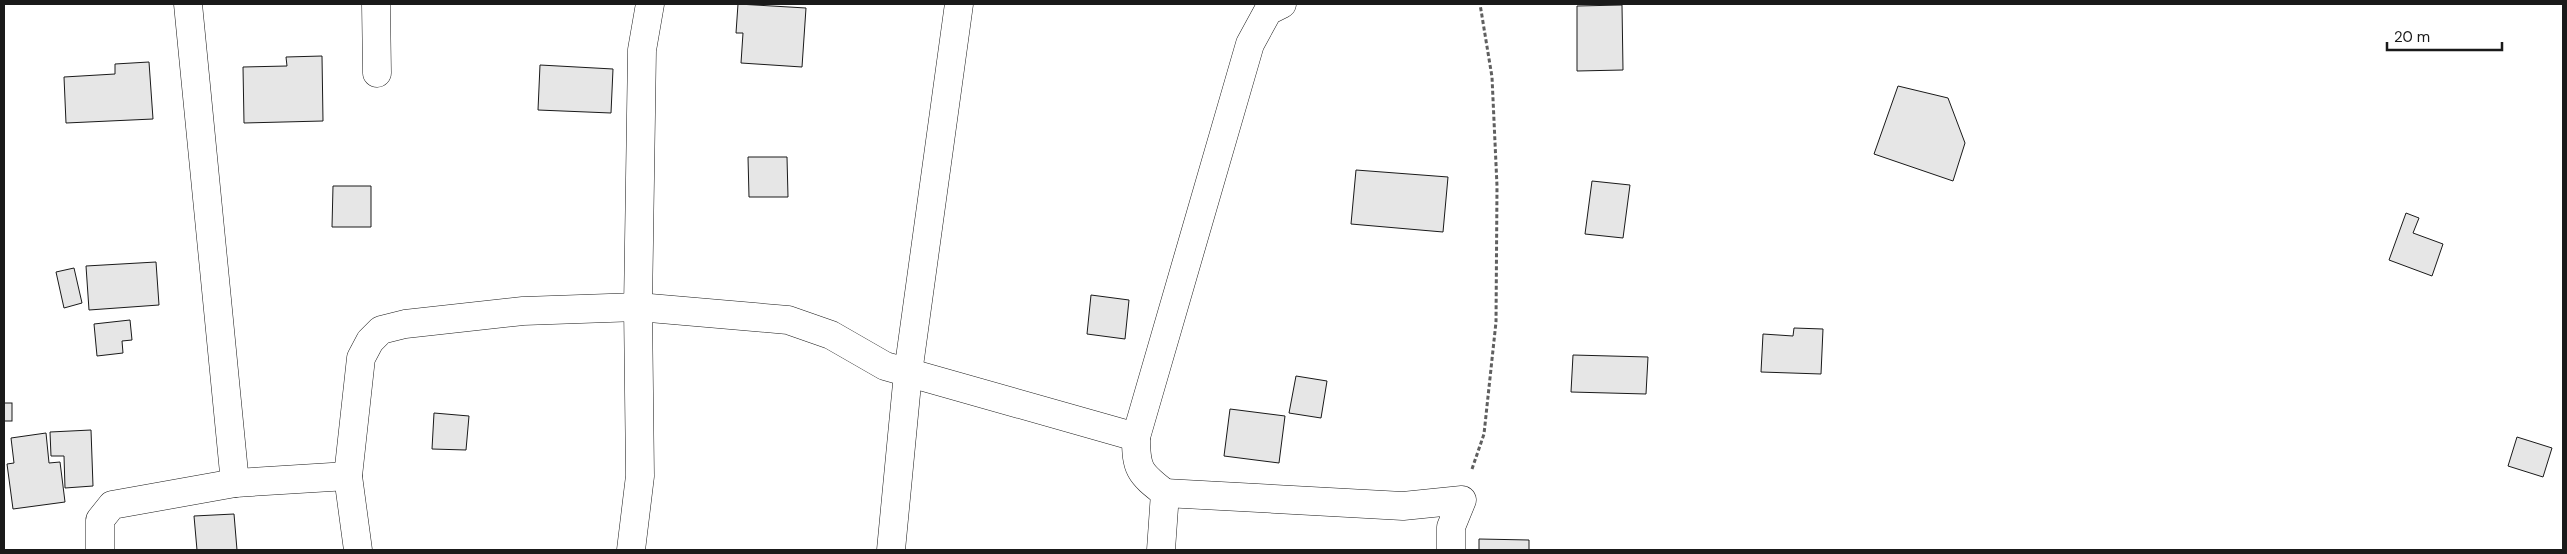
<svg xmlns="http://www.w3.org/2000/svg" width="2567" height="554" viewBox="0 0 2567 554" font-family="'DM Sans',sans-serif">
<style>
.building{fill:#e6e6e6;stroke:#1a1a1a}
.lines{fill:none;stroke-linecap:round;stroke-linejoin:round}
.minor-casing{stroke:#1a1a1a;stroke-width:29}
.path{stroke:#5f5f5f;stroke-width:3;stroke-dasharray:4 2.5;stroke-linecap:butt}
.minor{stroke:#fff;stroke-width:28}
</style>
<rect width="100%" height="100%" fill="#fff"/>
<g class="building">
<path d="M738 4 806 8 802 67 741 63 743 33H736Z"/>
<path d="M1622 5 1623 70 1577 71V6Z"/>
<path d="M322 56 323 121 244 123 243 67 287 66 286 57Z"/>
<path d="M149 62 153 119 66 123 64 77 115 74V64Z"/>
<path d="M540 65 613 69 611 113 538 110Z"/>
<path d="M1898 86 1948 98 1965 143 1953 181 1874 154Z"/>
<path d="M748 157H787L788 197H749Z"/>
<path d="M1356 170 1448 177 1443 232 1351 224Z"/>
<path d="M1592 181 1630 185 1623 238 1585 234Z"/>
<path d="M333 186H371V227H332Z"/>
<path d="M2406 213 2419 218 2413 233 2443 244 2432 276 2389 260Z"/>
<path d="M156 262 159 305 89 310 86 266Z"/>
<path d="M74 268 82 303 64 308 56 272Z"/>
<path d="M1091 295 1129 300 1125 339 1087 334Z"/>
<path d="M130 320 132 340 122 341 123 353 97 356 94 324Z"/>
<path d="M1794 328 1823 329 1821 374 1761 372 1763 334 1793 336Z"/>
<path d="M1573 355 1648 357 1646 394 1571 392Z"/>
<path d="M1296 376 1327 381 1321 418 1289 413Z"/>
<rect x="4" y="403" width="8" height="18"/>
<path d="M1230 409 1285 416 1279 463 1224 456Z"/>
<path d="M434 413 469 416 466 450 432 449Z"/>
<path d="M91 430 93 486 65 488 64 456H51L50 432Z"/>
<path d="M46 433 49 463 60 462 65 502 13 509 7 464 14 463 11 438Z"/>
<path d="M2517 437 2552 448 2543 477 2508 466Z"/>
<path d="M234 514 237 550H197L194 516Z"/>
<path d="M1479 539 1529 540V550H1479Z"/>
</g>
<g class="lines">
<defs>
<g id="minor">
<path d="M188 4 235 483"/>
<path d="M376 4 377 73"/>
<path d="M1165 493 1403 506 1462 500 1451 527V550"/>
<path d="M100 550V520L112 505 235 483 348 476"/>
<path d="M358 550 348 476 361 358 370 341 381 330 405 324 523 311 638 307 788 320 831 335 885 366 1136 437"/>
<path d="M631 550 640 476 638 307 642 50 650 4"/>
<path d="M891 550 908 373 959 4"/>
<path d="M1161 550 1165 493C1139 473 1136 469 1136 437L1250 44 1268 11 1282 4"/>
</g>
</defs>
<use href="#minor" class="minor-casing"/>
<path class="path" d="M1472 469 1484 434 1496 322 1497 186 1492 77 1480 4"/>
<use href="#minor" class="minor"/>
</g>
<rect width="2567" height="554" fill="none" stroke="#1a1a1a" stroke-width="10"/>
<path d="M2387 42v8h115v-8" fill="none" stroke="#1a1a1a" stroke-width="2.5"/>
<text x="2394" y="42" font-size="15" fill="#1a1a1a" stroke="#ffffff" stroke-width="4" paint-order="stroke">20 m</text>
</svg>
